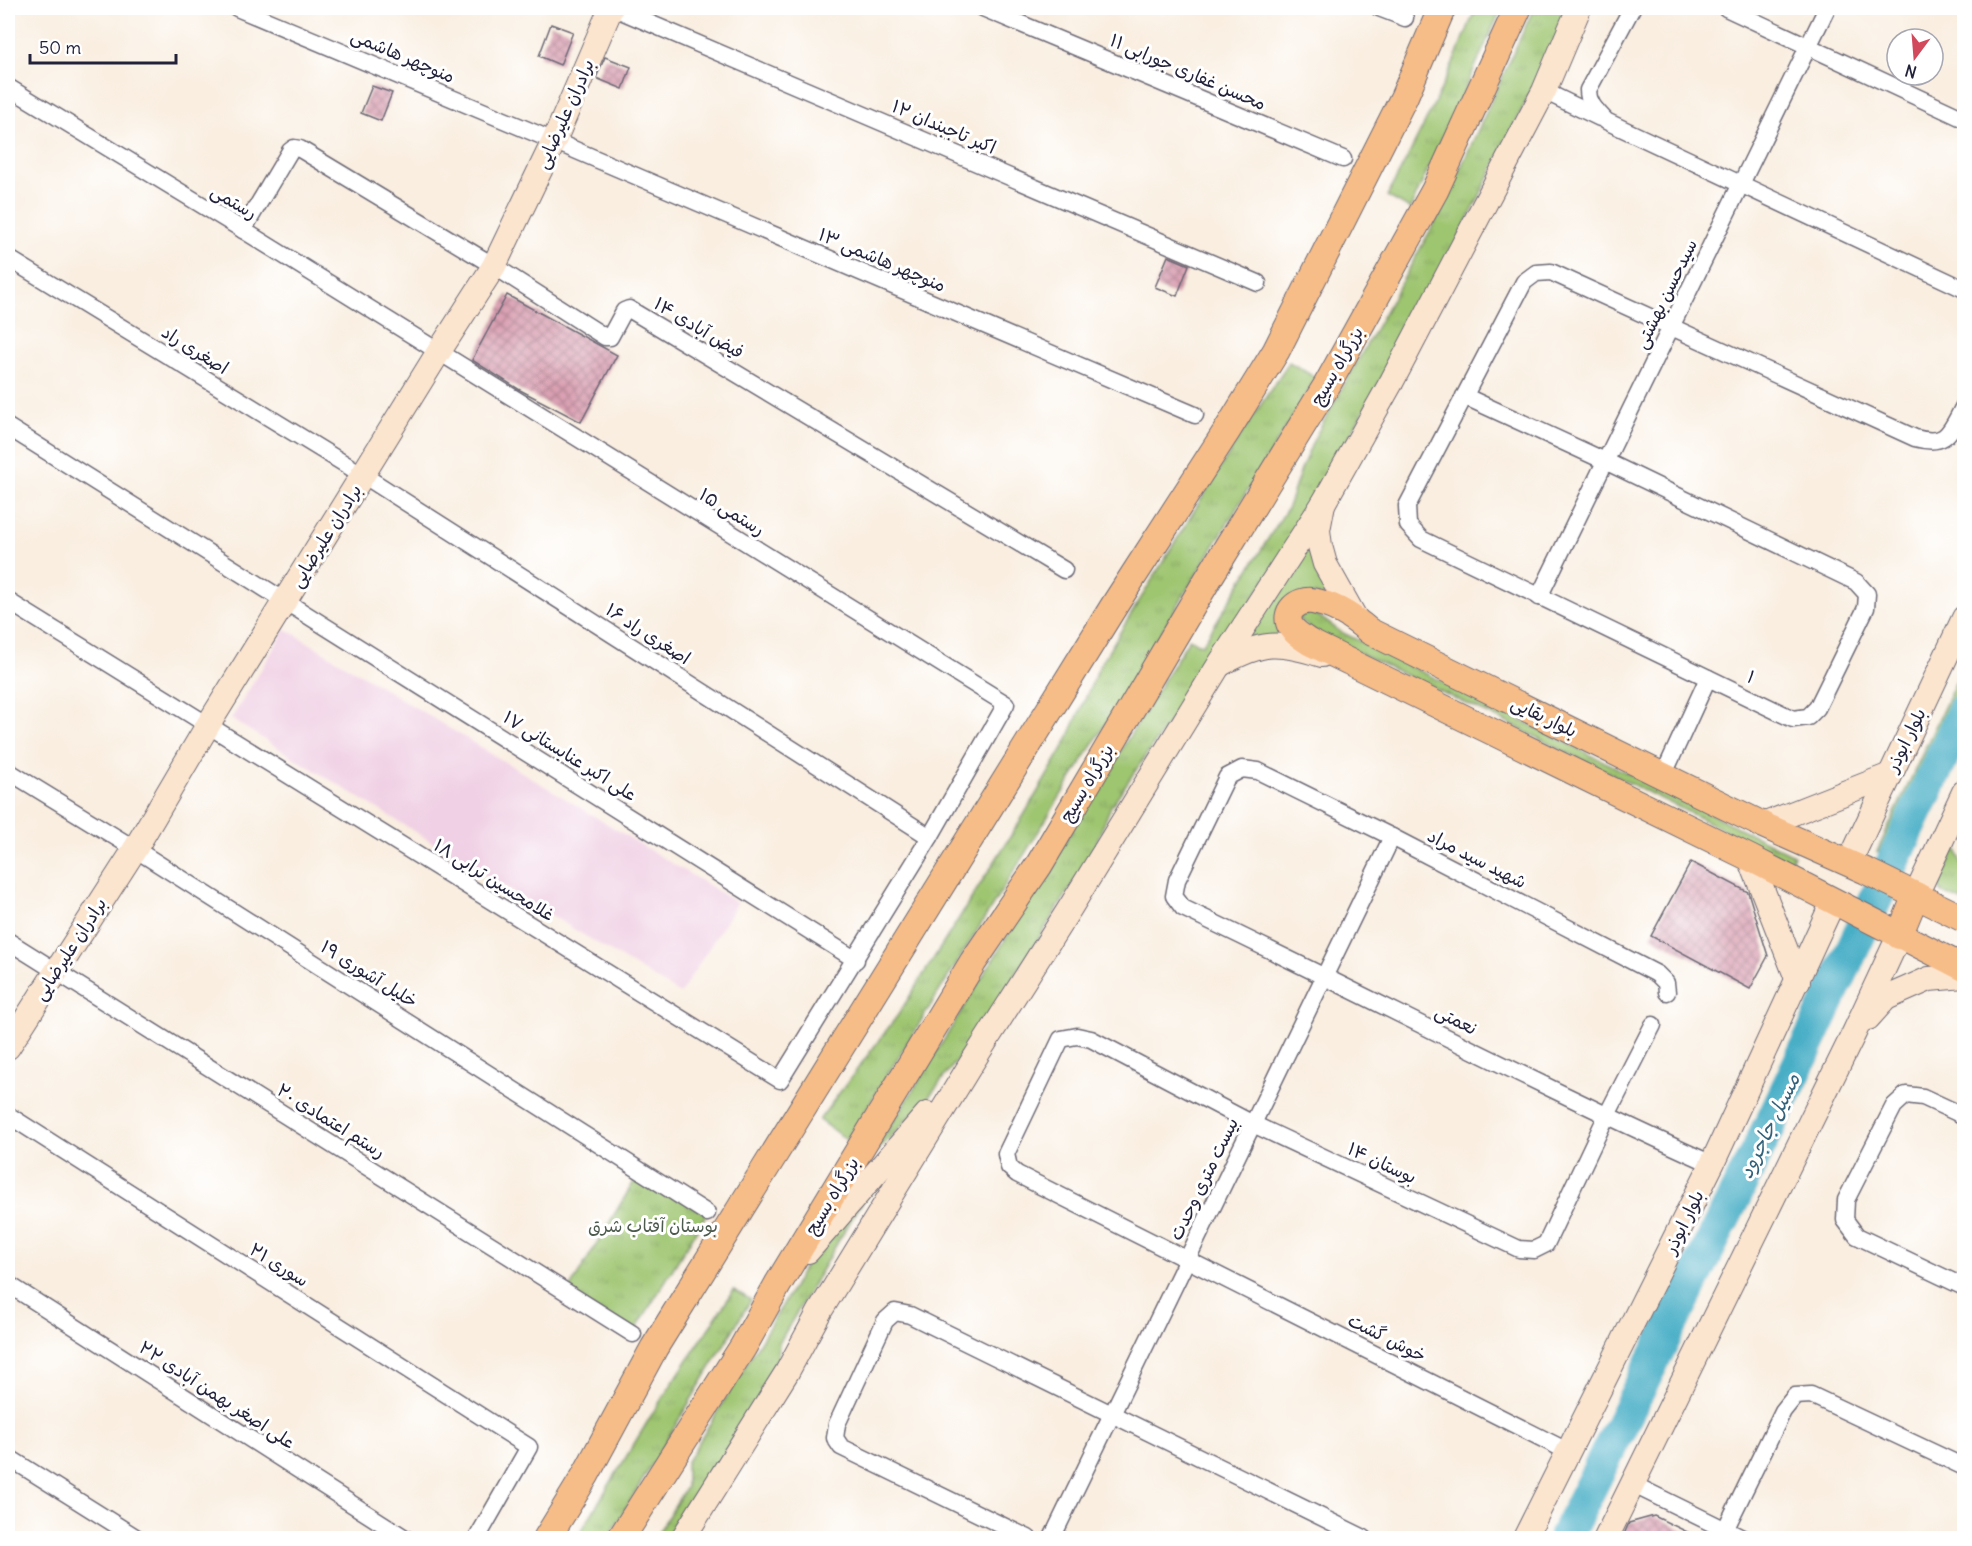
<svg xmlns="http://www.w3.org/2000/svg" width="1972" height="1546" viewBox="0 0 1972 1546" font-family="Delius,'Playpen Sans Arabic',sans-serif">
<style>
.built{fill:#f0d0e4}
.grass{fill:url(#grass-tufts);stroke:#607456;stroke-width:1.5}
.garden{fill:#9ec570;stroke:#607456;stroke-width:1.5}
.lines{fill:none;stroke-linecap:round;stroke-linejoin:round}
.river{stroke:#47aec6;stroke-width:34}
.building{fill:url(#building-cross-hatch)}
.minor-casing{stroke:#6d6975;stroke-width:19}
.secondary-casing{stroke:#6d6975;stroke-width:26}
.primary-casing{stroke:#6d6975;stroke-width:28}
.trunk-casing{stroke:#6d6975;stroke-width:29}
.minor{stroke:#fff;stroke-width:16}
.secondary{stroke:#fce5cf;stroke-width:24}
.primary{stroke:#f7bd88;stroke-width:26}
.trunk{stroke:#f7bd88;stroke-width:27}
.labels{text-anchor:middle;stroke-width:6;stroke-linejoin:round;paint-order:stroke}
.street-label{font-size:18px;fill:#22223b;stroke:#fff}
.park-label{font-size:18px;fill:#4d5b4e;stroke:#fff}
.water-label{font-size:20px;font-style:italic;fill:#33617a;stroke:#fff}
</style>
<defs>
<pattern id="grass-tufts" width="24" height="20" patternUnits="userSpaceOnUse" patternTransform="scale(1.5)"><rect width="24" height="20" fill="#9ec570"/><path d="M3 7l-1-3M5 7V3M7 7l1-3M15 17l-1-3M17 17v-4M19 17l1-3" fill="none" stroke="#88a962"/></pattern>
<pattern id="building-cross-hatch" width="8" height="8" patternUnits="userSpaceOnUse" patternTransform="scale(1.5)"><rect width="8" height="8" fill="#daa1b3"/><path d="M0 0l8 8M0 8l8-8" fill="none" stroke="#b08393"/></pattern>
</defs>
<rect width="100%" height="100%" fill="#fff"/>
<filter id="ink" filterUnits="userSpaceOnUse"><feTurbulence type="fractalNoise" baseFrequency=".0167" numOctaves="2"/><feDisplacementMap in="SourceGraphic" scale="12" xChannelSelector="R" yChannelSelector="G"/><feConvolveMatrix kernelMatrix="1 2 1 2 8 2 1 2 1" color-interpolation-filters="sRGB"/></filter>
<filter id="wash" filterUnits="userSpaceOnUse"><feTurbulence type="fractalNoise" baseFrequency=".008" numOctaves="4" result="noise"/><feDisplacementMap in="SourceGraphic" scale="24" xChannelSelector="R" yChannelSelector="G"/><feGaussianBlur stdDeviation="1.35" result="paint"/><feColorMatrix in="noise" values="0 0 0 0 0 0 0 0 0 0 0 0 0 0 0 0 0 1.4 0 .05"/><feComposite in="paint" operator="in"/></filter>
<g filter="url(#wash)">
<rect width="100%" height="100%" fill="#f9eee0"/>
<path class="built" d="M286 629 737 903 680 994 231 719Z"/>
<g class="grass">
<path d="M1476 8H1502L1410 209 1387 196C1420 135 1451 72 1476 8Z"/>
<path d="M1534 8H1569L1549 54 1448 261 1284 552 1196 683 1111 806 1091 856 978 1033 927 1099 866 1163 901 1110 1189 639 1202 645 1288 507 1302 467 1314 439 1439 215Z"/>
<path d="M1289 362 1316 378 1109 718 847 1140 819 1120 898 1015 1024 815 1065 745 1100 665 1235 444Z"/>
<path d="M1312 613 1320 617 1341 632 1794 855 1789 862 1514 726 1331 640 1309 628 1301 620V614Z"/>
<path d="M1964 664V745L1907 866 1877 852Z"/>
<path d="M1956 846 1964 869V902L1942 893 1939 887Z"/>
<path d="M890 1157 833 1250 779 1343 777 1370 673 1538H655L686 1487V1463L793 1288 819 1238Z"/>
<path d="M641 1170 707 1213 633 1334 567 1293Z"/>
<path d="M734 1290 751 1300 618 1521 607 1538H577L654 1411Z"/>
</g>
<path class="garden" d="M1310 543 1338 600 1314 594 1289 638 1242 645Z"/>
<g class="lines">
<path class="river" d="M1565 1538 1774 1117 1964 710"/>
</g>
<g id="blocks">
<g class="building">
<path d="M551 24 573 32 560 65 539 56Z"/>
<path d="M605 57 631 67 623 89 596 78Z"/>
<path d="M372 86 392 93 381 121 361 113Z"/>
<path d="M1168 256 1189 265 1177 296 1155 287Z"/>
<path d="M507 295 617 355 581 422 520 390 472 360Z"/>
<path d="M1691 862 1748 892 1768 956 1750 989 1651 936Z"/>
<path d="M1654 1516 1702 1539H1622L1629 1523Z"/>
</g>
</g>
</g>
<g filter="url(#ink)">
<use href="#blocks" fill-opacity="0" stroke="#6d6975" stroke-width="1.5"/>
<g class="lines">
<defs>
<g id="minor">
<path d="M237 8 554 141 1195 415"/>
<path d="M614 8 1258 283"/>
<path d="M983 8 1343 159"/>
<path d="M1379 8 1405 18"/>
<path d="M1632 8 1588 90C1588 104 1597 111 1606 121L1964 289"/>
<path d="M1726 8 1964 119"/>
<path d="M8 87 243 230 1006 704 930 837 780 1080 8 601"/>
<path d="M1544 91 1600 118"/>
<path d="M243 230 290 151 294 148 300 149 494 266 605 337H610L624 311 629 309 1064 570"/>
<path d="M8 258 363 475 930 837"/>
<path d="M1464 396 1605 461 1856 582 1867 594 1866 608 1817 708 1808 717 1793 719 1421 539 1408 525 1407 506 1524 282 1536 273 1551 272 1915 438C1948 447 1950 431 1964 406"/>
<path d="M8 427 856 960"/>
<path d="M1539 597 1827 8"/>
<path d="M8 771 135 849 707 1213"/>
<path d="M1663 776 1708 678"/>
<path d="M8 941 633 1334"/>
<path d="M1667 992 1666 983 1657 974 1392 837 1258 771 1242 769 1227 777 1177 880 1174 896 1183 908C1360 992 1534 1084 1712 1164"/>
<path d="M8 1115 529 1447 477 1538"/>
<path d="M1964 1116 1923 1097 1906 1095 1894 1106 1846 1200 1845 1220 1857 1236 1964 1287"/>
<path d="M8 1284 405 1538"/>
<path d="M1569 1452 1017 1174 1009 1167 1006 1154 1061 1039 1077 1036 1091 1039 1253 1124 1519 1249 1534 1250 1546 1244 1606 1117 1653 1025"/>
<path d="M8 1457 137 1538"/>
<path d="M1634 1485 1742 1538"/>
<path d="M1725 1530 1783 1411 1795 1396 1811 1395 1964 1467"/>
<path d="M1028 1538 841 1447 835 1438 837 1424 885 1321 895 1312 910 1315 1364 1538"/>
<path d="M1052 1538 1392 837"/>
</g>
<g id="secondary">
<path d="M1357 621 1325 564 1320 546 1318 530 1323 504 1392 381 1544 91 1579 8"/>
<path d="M1221 664C1263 641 1277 641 1322 655"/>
<path d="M1763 825 1890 775"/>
<path d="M1750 858 1798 981"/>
<path d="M1849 863 1964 618"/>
<path d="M1916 895 1964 792"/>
<path d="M1868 1018 1886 998 1929 979 1964 976"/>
<path d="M8 1047 135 849 208 725 438 353 494 266 554 141 611 8"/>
<path d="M808 1251 927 1114"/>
<path d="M683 1538 787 1372 820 1311 971 1064 1070 908 1219 665 1323 504"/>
<path d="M1525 1538 1712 1164 1833 902"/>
<path d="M1606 1538 1854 1033 1899 936"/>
</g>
<g id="primary">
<path d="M1964 919 1866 871 1763 825 1369 631C1354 618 1333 604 1312 601 1298 599 1282 612 1291 627 1295 633 1303 638 1309 642L1750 858 1964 968"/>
<path d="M1899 936 1916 895"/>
</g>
<g id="trunk">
<path d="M547 1538 585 1476 654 1348 1117 601 1228 429 1276 351 1404 97 1442 8"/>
<path d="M621 1538 743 1347 778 1284 973 962 1039 865 1208 579 1327 385 1435 190 1518 8"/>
</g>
</defs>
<use href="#minor" class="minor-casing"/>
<use href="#secondary" class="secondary-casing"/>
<use href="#primary" class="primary-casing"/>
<use href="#trunk" class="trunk-casing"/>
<use href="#minor" class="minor"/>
<use href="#secondary" class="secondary"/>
<use href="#primary" class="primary"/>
<use href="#trunk" class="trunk"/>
</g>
</g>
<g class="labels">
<g class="street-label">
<text transform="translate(403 56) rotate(23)" y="6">منوچهر هاشمی</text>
<text transform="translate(1188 72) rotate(23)" y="6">محسن غفاری جورابی ۱۱</text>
<text transform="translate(565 114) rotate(-66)" y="6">برادران علیرضایی</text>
<text transform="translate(944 127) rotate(23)" y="6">اکبر تاجبندان ۱۲</text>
<text transform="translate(234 202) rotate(31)" y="6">رستمی</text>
<text transform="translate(882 260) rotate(23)" y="6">منوچهر هاشمی ۱۳</text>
<text transform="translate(1666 294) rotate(-64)" y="6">سیدحسن بهشتی</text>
<text transform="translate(699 328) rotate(31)" y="6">فیض آبادی ۱۴</text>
<text transform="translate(195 350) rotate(32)" y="6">اصغری راد</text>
<text transform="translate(1337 366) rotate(-60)" y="6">بزرگراه بسیج</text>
<text transform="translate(732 512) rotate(32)" y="6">رستمی ۱۵</text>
<text transform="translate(326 536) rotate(-58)" y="6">برادران علیرضایی</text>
<text transform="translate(648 634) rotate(33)" y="6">اصغری راد ۱۶</text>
<text transform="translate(1751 677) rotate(26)" y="6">۱</text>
<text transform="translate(1544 717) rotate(26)" y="6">بلوار بقایی</text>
<text transform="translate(1906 740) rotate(-64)" y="6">بلوار ابوذر</text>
<text transform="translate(570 756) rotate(32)" y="6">علی اکبر عنابستانی ۱۷</text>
<text transform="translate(1087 783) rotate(-59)" y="6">بزرگراه بسیج</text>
<text transform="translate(1477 859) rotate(27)" y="6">شهید سید مراد</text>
<text transform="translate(494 880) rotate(32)" y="6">غلامحسین ترابی ۱۸</text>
<text transform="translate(70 949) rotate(-57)" y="6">برادران علیرضایی</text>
<text transform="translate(369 974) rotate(32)" y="6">خلیل آشوری ۱۹</text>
<text transform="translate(1456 1020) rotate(27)" y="6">نعمتی</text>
<text transform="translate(331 1121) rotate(32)" y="6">رستم اعتمادی ۲۰</text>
<text transform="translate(1382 1163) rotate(25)" y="6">بوستان ۱۴</text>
<text transform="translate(1204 1179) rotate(-64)" y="6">بیست متری وحدت</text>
<text transform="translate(832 1196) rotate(-59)" y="6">بزرگراه بسیج</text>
<text transform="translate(1684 1222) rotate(-64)" y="6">بلوار ابوذر</text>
<text transform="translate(279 1265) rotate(32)" y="6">سوری ۲۱</text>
<text transform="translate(1387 1338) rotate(27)" y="6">خوش گشت</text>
<text transform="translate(217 1395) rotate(33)" y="6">علی اصغر بهمن آبادی ۲۲</text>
</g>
<g class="park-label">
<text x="653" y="1232">بوستان آفتاب شرق</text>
</g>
<g class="water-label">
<text transform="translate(1769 1126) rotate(-64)" y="7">مسیل جاجرود</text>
</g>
</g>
<rect width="1972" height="1546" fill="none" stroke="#fff" stroke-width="30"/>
<g transform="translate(1915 57) rotate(196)"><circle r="28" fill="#ffffff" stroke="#a7a7b1" stroke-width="1.5"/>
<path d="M0-4.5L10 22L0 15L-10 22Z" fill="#d1495b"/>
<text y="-9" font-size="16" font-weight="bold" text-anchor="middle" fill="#22223b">N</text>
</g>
<path d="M30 54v9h146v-9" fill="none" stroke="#22223b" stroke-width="3"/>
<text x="39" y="54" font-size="18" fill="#22223b" stroke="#ffffff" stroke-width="4.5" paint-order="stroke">50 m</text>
</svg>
